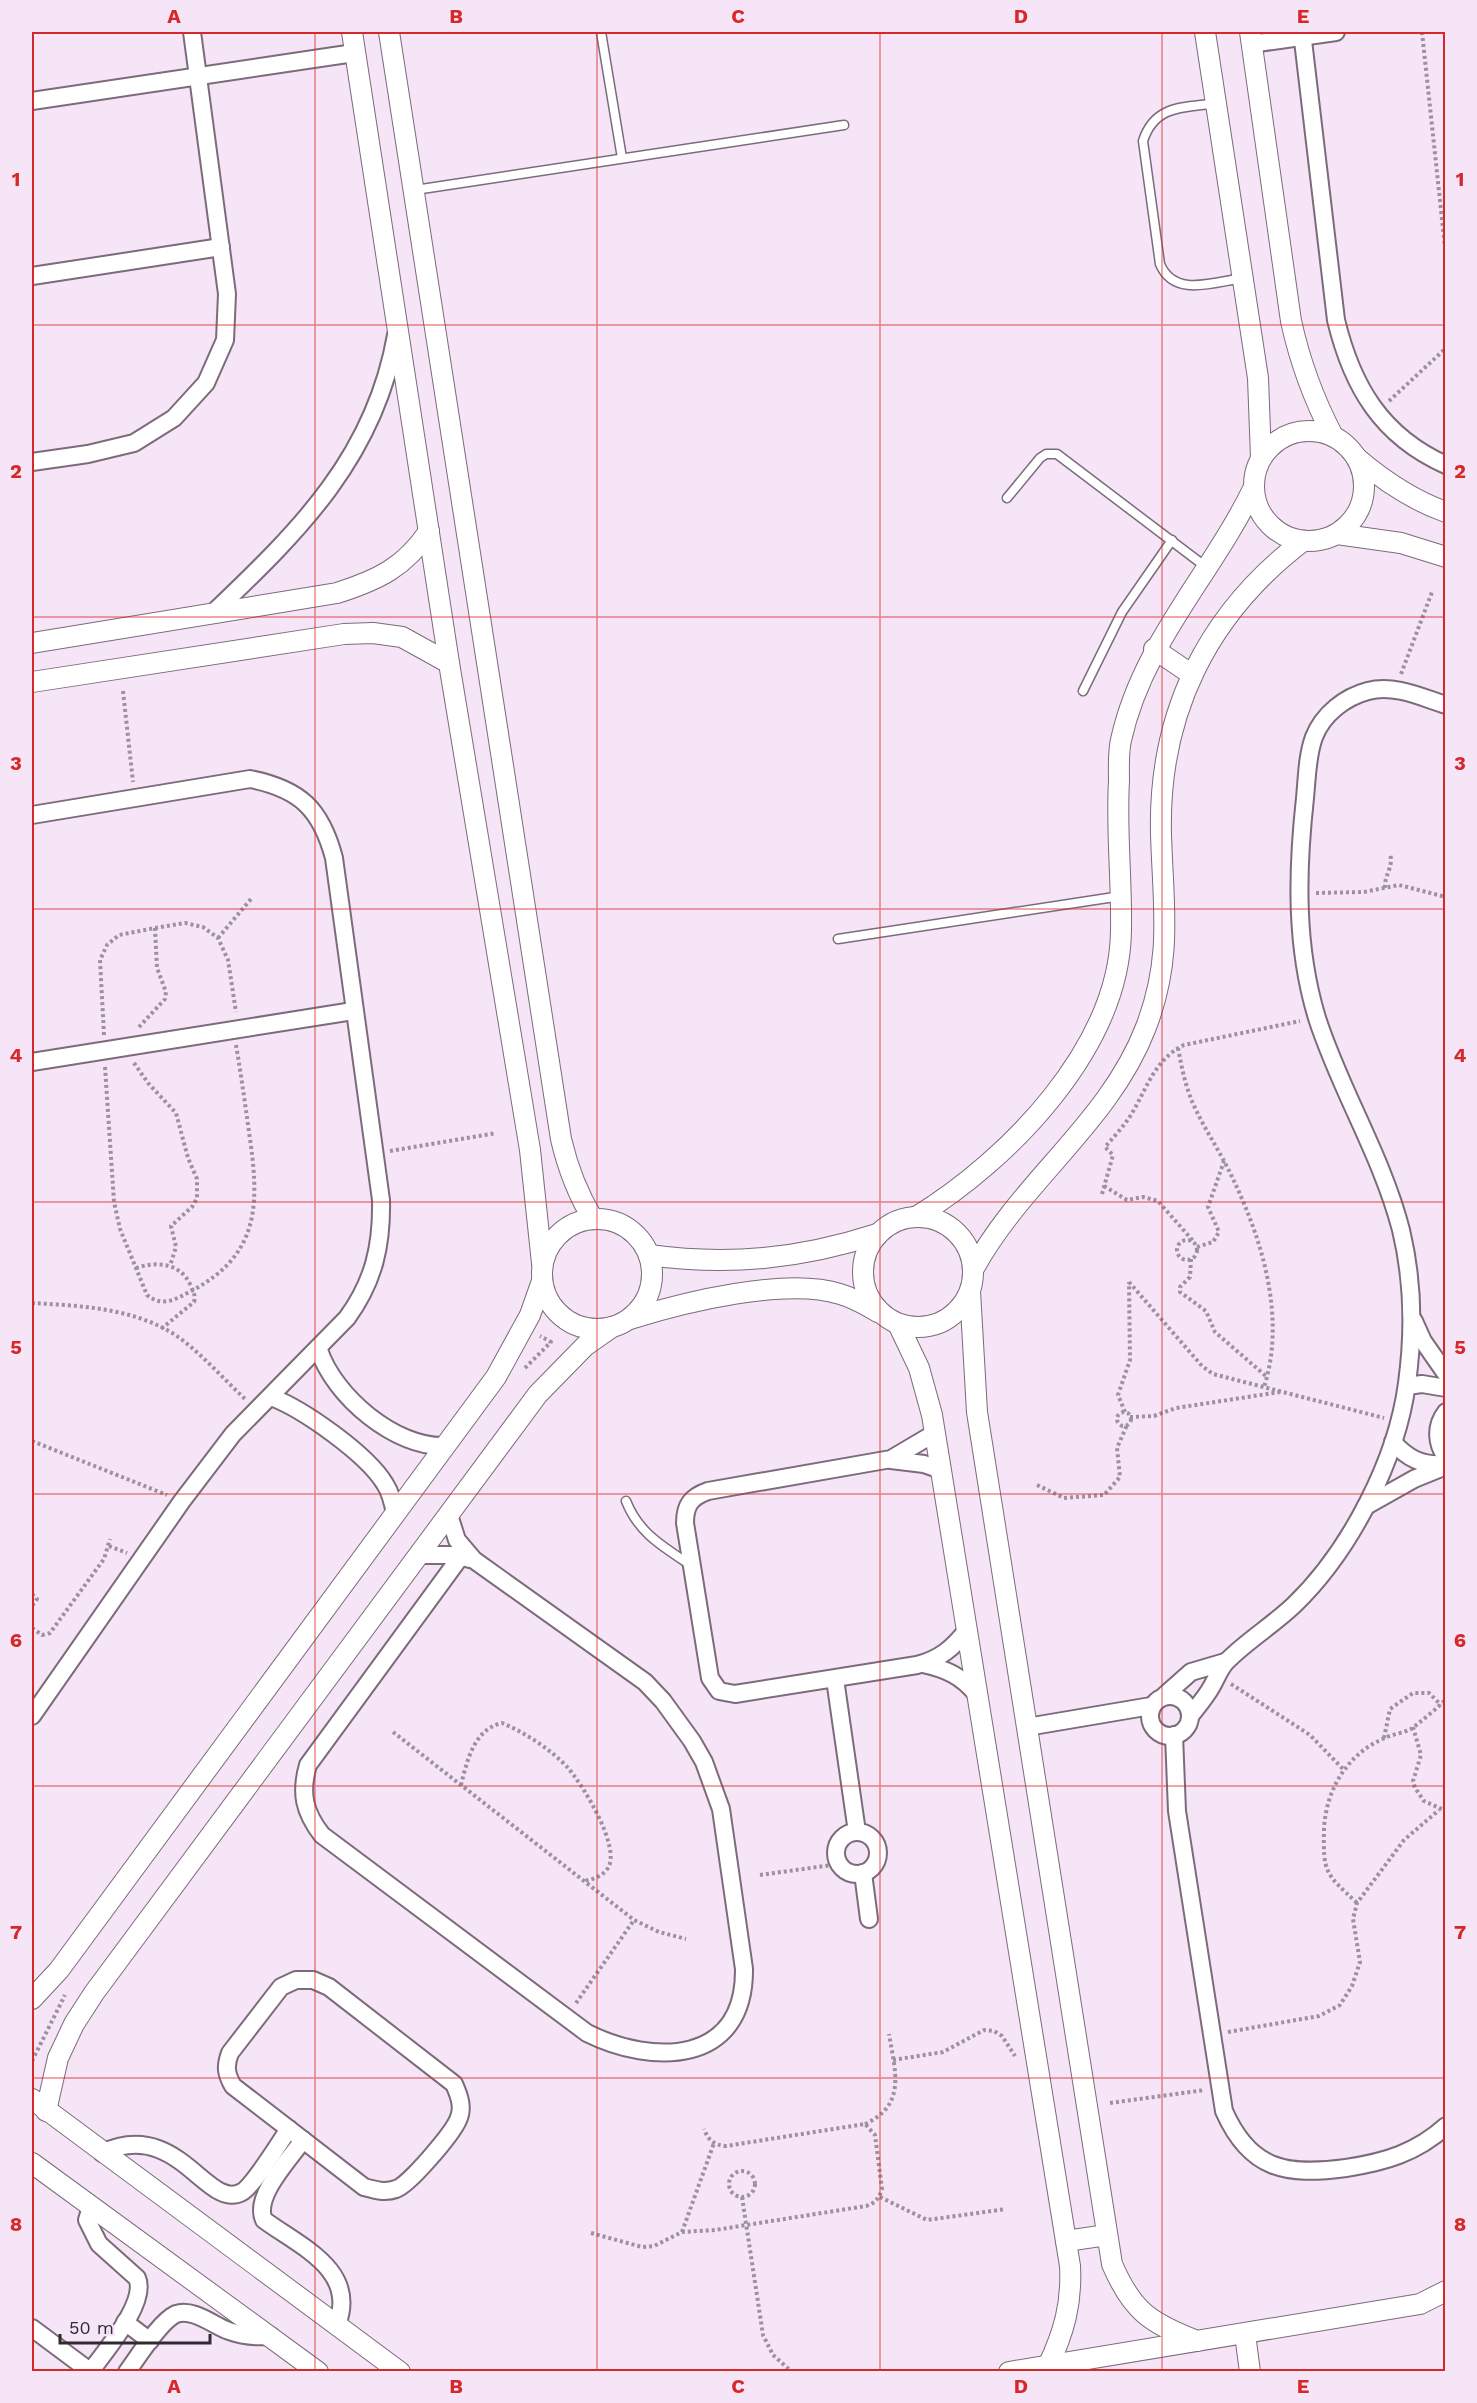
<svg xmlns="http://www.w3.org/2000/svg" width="1477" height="2403" viewBox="0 0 1477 2403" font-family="'Work Sans',sans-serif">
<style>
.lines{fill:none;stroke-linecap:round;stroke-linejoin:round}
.service-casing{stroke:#7b6b7b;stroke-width:11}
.minor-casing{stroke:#7b6b7b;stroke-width:20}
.tertiary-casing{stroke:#7b6b7b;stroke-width:22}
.path{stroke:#9e919f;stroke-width:4;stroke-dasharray:3 3;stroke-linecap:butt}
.service{stroke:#fff;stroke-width:8}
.minor{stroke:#fff;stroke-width:16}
.tertiary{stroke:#fff;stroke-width:20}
.grid{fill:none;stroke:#d62828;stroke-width:1.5;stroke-opacity:0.55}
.neatline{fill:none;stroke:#d62828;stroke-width:2}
.grid-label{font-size:20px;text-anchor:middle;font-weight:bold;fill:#d62828}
</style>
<rect width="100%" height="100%" fill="#f6e4f7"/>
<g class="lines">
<defs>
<g id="service">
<path d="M601 32 622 158"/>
<path d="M1217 103C1184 108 1155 104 1143 141L1160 264C1174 298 1214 282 1243 278"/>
<path d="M415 190 844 125"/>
<path d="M1007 498 1040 458 1046 454H1057L1206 567"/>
<path d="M1083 691 1122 612 1172 540"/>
<path d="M838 939 1121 896"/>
<path d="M626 1501C639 1534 664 1547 692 1566"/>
</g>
<g id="minor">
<path d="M1302 32 1336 320C1352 386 1381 436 1446 465"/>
<path d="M1251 44 1336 32"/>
<path d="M32 101 354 53"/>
<path d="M32 276 221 247"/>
<path d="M32 462 88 454 134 443 174 418 206 383 225 340 227 294 192 32"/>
<path d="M215 611C300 530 375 456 396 335"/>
<path d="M32 815 250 779C300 789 321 809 334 858L381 1200C382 1245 374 1281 347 1318L233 1434 182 1501 32 1716"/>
<path d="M32 1062 353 1011"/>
<path d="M1414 1321 1423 1341 1446 1374"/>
<path d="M319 1350C334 1396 395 1448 445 1446"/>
<path d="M1407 1386 1422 1384 1446 1388"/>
<path d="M271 1397C303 1409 367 1454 385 1484 391 1493 393 1503 395 1514"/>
<path d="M1446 1412C1435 1426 1436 1443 1446 1457"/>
<path d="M935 1433 891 1459 708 1491C691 1497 685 1505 685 1523L710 1678 719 1691 735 1694 917 1665C940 1659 953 1648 967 1630"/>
<path d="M1393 1442C1407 1458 1422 1466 1444 1464"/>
<path d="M891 1460 924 1464 941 1470"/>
<path d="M1366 1506 1414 1479 1446 1466"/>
<path d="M449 1515 457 1540 474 1560 645 1682 663 1701 692 1741 704 1762 721 1809 744 1969C745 2065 653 2066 587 2033L322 1835C304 1812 300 1793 308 1765L461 1556"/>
<path d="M419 1555H454L470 1559"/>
<path d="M923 1664C946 1669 962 1676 977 1695"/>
<path d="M835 1679 857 1832"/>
<path d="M1165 1695 1191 1672 1225 1662"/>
<circle cx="1170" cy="1716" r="20"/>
<path d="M1190 1716C1198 1706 1206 1697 1212 1686 1217 1677 1221 1666 1228 1660 1248 1640 1273 1625 1294 1605 1350 1551 1397 1460 1407 1383 1414 1332 1413 1280 1401 1230 1382 1156 1340 1090 1317 1018 1295 946 1297 871 1305 798 1307 778 1307 756 1314 737 1323 714 1345 697 1368 691 1394 684 1421 697 1446 705"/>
<path d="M1027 1727 1151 1706"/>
<path d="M1174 1735 1177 1811 1224 2111C1250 2170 1286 2176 1346 2168 1385 2162 1416 2153 1446 2126"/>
<circle cx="857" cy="1853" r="21"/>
<path d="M863 1873 869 1919"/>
<path d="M296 1980H313L329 1987 454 2084C459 2095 464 2108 458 2120 452 2134 409 2185 396 2189 385 2193 375 2190 364 2187L233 2086C226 2074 225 2066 230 2053L281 1987Z"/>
<path d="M303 2140C289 2160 253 2197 264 2220 301 2247 358 2270 337 2325"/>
<path d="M102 2153C178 2117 207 2212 242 2192 254 2185 279 2143 289 2129"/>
<path d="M125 2322 150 2341"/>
<path d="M32 2328 91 2372"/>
<path d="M90 2372C105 2351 148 2302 137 2278L99 2244 87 2220 91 2207"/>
<path d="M127 2372C138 2357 160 2321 176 2314 194 2308 214 2326 229 2331 243 2336 258 2337 271 2336"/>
</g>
<g id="tertiary">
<path d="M352 32 449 663 530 1150 542 1263"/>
<path d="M389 32 561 1139C568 1169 577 1193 593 1219"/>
<path d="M1205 32 1258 378 1261 458"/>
<path d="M1250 32 1291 321C1300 362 1313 398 1333 436"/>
<circle cx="1309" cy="486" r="55"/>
<path d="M1357 458C1384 481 1412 500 1446 512"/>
<path d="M1337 534 1401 543 1446 557"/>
<path d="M32 643 337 593C378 580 405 567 429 531"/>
<path d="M1154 649 1191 674"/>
<path d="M32 682 344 634 373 633 402 637 449 663"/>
<path d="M916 1217C1009 1160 1120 1047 1121 930 1122 880 1116 830 1119 781 1119 767 1118 753 1121 740 1142 644 1211 575 1253 489"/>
<circle cx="918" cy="1272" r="55"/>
<circle cx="597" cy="1274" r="55"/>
<path d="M649 1255C728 1266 800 1259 877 1234"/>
<path d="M973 1270C1021 1181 1110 1122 1146 1027 1173 957 1163 905 1161 834 1158 714 1207 614 1303 541"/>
<path d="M970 1291 977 1412 1112 2264C1132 2311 1150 2323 1197 2341"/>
<path d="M630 1319C685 1302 786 1277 840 1294 854 1298 866 1305 878 1312"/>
<path d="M898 1324 919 1368 932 1415 1070 2266C1072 2304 1064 2332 1048 2366"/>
<path d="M32 1999 59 1970 496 1377 530 1315 542 1281"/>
<path d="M32 2099 400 2372"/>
<path d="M46 2111 58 2058 74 2024 94 1993 538 1394 585 1346 612 1327"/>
<path d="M32 2163 318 2372"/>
<path d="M1066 2241 1107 2235"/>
<path d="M1245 2334 1250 2372"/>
<path d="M1009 2372 1420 2304 1446 2291"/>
</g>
</defs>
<use href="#service" class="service-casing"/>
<use href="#minor" class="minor-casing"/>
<use href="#tertiary" class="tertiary-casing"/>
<g class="path">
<path d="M1422 32 1446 257"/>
<path d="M1389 401 1446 348"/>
<path d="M1401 674 1432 592"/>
<path d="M123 691 133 782"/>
<path d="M1385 888C1384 875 1394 867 1390 854"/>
<path d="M1316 893 1364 892 1399 885 1446 897"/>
<path d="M218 938 251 899"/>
<path d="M139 1027 165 999 166 992 157 968 155 928"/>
<path d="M104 1035 100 960 107 945 119 935 155 928 185 923 203 927 218 938 228 960 236 1012"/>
<path d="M1178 1048C1182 1069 1186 1090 1196 1110 1207 1133 1222 1155 1233 1179 1263 1242 1286 1319 1264 1387"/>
<path d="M134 1063 148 1083 176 1113 188 1158 197 1179V1198L192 1207 171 1226 176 1247 170 1266"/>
<path d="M105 1067 114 1202 120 1229 147 1295C163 1308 176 1299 193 1290 262 1253 259 1200 249 1132 245 1103 241 1074 236 1045"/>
<path d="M390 1151 496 1133"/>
<path d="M1104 1186 1127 1200 1143 1197 1158 1201 1194 1242"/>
<path d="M1102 1194 1113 1155 1105 1147C1113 1138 1122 1128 1129 1118 1146 1092 1153 1060 1184 1045L1300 1021"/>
<circle cx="1187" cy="1250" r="10"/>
<path d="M1197 1247 1213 1242 1219 1232 1208 1207 1224 1161"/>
<path d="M1191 1259 1190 1277 1180 1287V1292L1206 1311 1215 1332 1267 1377"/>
<path d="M136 1268C156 1261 180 1263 190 1284 193 1291 196 1295 194 1302L161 1329"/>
<path d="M1129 1282 1202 1366 1213 1374 1384 1418"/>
<path d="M32 1303C83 1306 142 1308 185 1342 206 1359 225 1380 245 1399"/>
<path d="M525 1368 551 1342 540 1336"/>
<path d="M1125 1412 1118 1395 1130 1360 1129 1282"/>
<circle cx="1124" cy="1419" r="7"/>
<path d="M1130 1417 1154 1416 1176 1408 1280 1392"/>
<path d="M32 1441 167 1495"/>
<path d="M1037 1485 1064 1498 1104 1495 1120 1477 1117 1448 1127 1425"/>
<path d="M109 1546 127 1553"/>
<path d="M32 1594 37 1599 32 1606"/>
<path d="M32 1628 42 1635 50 1633 104 1559 110 1539"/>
<path d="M1231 1684 1310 1735 1344 1770"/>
<path d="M1413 1727 1421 1755 1413 1781 1415 1788 1424 1801 1446 1811"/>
<path d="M393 1732 634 1920 659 1932 686 1939"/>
<path d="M1384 1738 1390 1709 1413 1693H1429L1441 1705"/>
<path d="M461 1785C467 1761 474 1729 502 1723 524 1732 552 1750 568 1768 583 1785 621 1847 608 1868 602 1877 593 1879 584 1881"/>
<path d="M760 1875 839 1864"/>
<path d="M1357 1903C1325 1873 1323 1873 1324 1829 1326 1789 1348 1753 1385 1738 1393 1734 1403 1733 1411 1729 1418 1724 1440 1706 1446 1699"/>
<path d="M576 2003 634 1920"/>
<path d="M1228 2032 1319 2016 1340 2005 1352 1986 1360 1962 1353 1919 1357 1903 1404 1840 1439 1810"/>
<path d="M893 2060 943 2052 984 2030 994 2031 1002 2036 1015 2056"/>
<path d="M32 2061 65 1995"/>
<path d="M1110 2103 1205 2090"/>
<path d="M865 2124C907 2105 895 2071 889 2034"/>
<circle cx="742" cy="2184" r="13"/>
<path d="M742 2197 763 2335 773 2355 792 2372"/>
<path d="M880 2197 927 2220 1006 2209"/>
<path d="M682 2232 714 2143"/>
<path d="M591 2233 642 2247 654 2246 682 2232 715 2230 866 2206C876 2203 879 2198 882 2189L875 2135 865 2124 726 2146C714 2145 708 2140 704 2129"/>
</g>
<use href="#service" class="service"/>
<use href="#minor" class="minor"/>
<use href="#tertiary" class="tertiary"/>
</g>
<path class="grid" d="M315 32V2372M597 32V2372M880 32V2372M1162 32V2372M32 325H1446M32 617H1446M32 909H1446M32 1202H1446M32 1494H1446M32 1786H1446M32 2078H1446"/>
<rect width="1477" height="2403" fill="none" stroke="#f6e4f7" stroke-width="66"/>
<path d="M60 2334v9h150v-9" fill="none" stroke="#312a31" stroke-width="3"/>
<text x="69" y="2334" font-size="18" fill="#312a31" stroke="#f6e4f7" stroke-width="4.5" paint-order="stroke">50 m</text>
<rect x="33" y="33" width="1411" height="2337" class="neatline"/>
<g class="grid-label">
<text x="174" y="23">A</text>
<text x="456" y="23">B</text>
<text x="738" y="23">C</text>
<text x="1021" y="23">D</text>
<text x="1303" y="23">E</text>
<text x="16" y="186">1</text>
<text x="1460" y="186">1</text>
<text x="16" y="478">2</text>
<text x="1460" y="478">2</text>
<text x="16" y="770">3</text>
<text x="1460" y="770">3</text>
<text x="16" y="1062">4</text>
<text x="1460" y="1062">4</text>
<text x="16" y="1354">5</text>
<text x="1460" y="1354">5</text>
<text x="16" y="1647">6</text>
<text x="1460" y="1647">6</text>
<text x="16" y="1939">7</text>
<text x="1460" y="1939">7</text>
<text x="16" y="2231">8</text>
<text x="1460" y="2231">8</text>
<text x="174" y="2393">A</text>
<text x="456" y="2393">B</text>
<text x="738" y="2393">C</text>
<text x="1021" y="2393">D</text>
<text x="1303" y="2393">E</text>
</g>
</svg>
